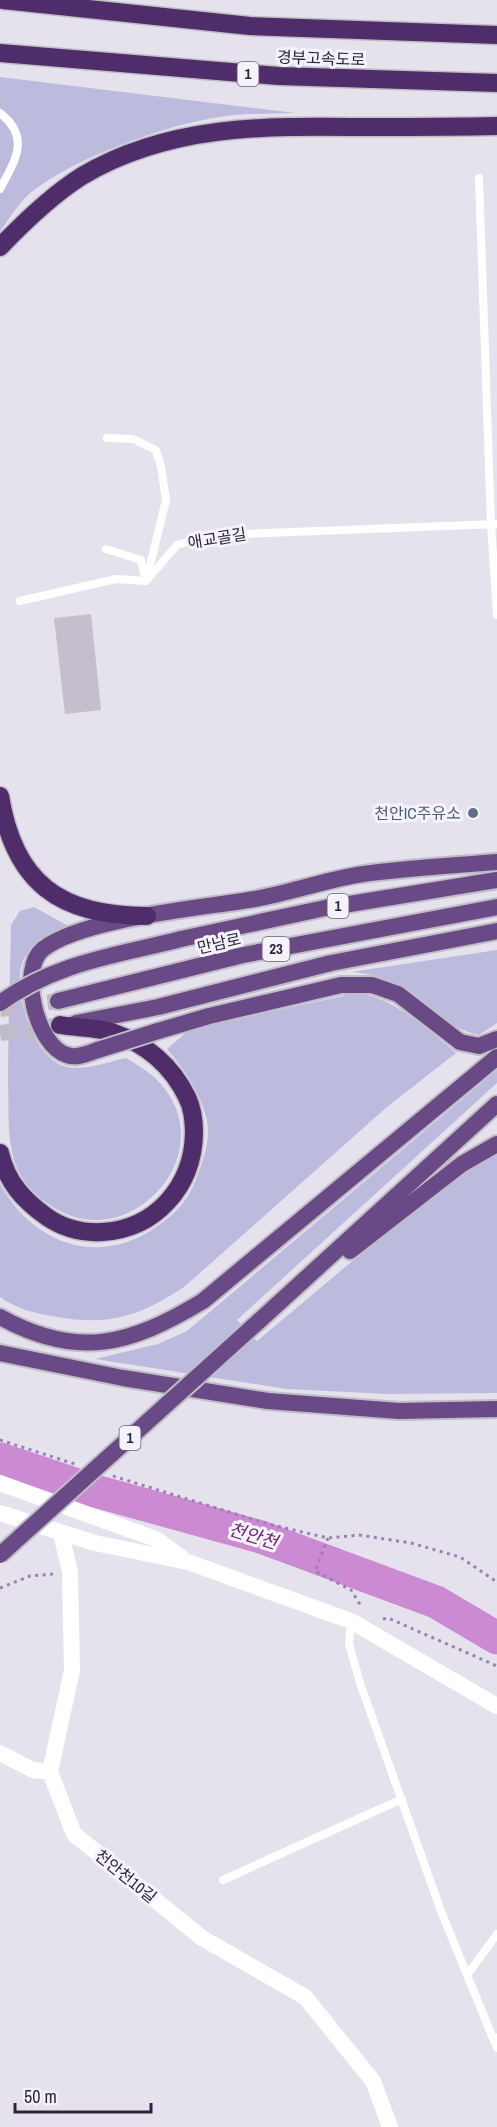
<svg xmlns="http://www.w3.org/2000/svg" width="497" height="2127" viewBox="0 0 497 2127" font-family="'Archivo Narrow','Noto Sans KR',sans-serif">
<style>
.green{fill:#bcbbde}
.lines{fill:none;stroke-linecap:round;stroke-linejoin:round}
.river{stroke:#cc8ad2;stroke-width:33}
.building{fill:#c4becd}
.primary-tunnel{stroke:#c1bcca;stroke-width:16;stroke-dasharray:16 8;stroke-linecap:butt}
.trunk-casing{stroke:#c1bdc5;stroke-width:20}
.motorway-casing{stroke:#c1bdc5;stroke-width:21}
.path{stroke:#9782b0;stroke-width:3;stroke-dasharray:3 4.5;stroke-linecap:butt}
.service{stroke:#fff;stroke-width:8}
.minor{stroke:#fff;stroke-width:16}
.tertiary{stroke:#fff;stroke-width:16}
.trunk{stroke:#6a4a86;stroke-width:16}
.motorway{stroke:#4f2d6a;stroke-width:18}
.trunk-bridge-casing{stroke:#c1bdc5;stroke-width:20;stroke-linecap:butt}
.trunk-bridge{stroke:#6a4a86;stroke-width:16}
.service-dot{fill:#5c6f8a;stroke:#f4f3f9;stroke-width:2}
.labels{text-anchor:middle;stroke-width:6;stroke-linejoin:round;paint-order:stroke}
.shield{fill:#f4f3f9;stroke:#6b6176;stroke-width:1.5}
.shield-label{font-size:15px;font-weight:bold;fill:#30223e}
.street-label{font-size:16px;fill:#30223e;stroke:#f4f3f9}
.service-label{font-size:16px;fill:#4e5e75;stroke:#f4f3f9;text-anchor:end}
.water-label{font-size:18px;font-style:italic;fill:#731b7b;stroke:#f4f3f9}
</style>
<rect width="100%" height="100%" fill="#e5e2ed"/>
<g class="green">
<path d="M0 77 295 113C272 114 248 113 226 116 170 123 72 158 28 195 17 205 9 220 0 231Z"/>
<path d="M34 907 70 927C51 933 26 945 21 967 15 996 32 1052 61 1065 80 1073 107 1062 126 1058 137 1065 150 1072 159 1082 226 1153 126 1262 47 1203 31 1192 18 1176 13 1156 7 1133 9 1104 8 1080 8 1028 10 977 11 925L20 911Z"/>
<path d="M497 950V1023L479 1035C429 1024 414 975 351 972Z"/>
<path d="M356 993C396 998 425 1028 456 1053L387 1107 184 1287C140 1316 110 1326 57 1317 37 1314 17 1309 0 1297V1184C31 1240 92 1267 150 1231 174 1216 189 1201 198 1174 205 1156 210 1139 207 1120 201 1094 184 1068 167 1049L189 1030Z"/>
<path d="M497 1070V1083L237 1320 257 1341 442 1186 467 1167 497 1153V1393L388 1394 287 1389 95 1359 158 1344 187 1331Z"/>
</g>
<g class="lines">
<path class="river" d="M0 1459 95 1491 261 1537 436 1602 497 1638"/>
</g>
<path class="building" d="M91 614 101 710 65 714 54 618Z"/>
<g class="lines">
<g class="primary-tunnel">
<path d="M0 1009 58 1001"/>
<path d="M0 1033 60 1025"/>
</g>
<defs>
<g id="trunk">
<path d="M181 939 325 908 497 880"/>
<path d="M58 1001 243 955 497 907"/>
<path d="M76 1023 158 1007 331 963 497 931"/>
<path d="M158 1031 209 1016 341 985H372L398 994 460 1042 479 1046 497 1039"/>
<path d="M98 1050C88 1053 77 1059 67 1055 36 1046 18 969 43 949 83 918 203 908 255 899 289 893 322 881 357 875 403 868 450 866 497 862"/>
<path d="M350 1251 462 1164 497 1144"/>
<path d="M0 1317C78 1360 130 1345 203 1301L497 1057"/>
<path d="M259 1321 497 1104"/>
<path d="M0 1353 123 1378 268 1401 399 1411 497 1409"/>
</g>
<g id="motorway">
<path d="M3 0 250 26 497 35"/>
<path d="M0 53 279 76 497 83"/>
<path d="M0 247C24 222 52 195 82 176 171 123 271 126 370 127 412 127 455 127 497 126"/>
<path d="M0 796C14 883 60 916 147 916"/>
<path d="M0 1153C7 1182 23 1200 47 1217 63 1228 82 1233 102 1232 156 1229 193 1186 194 1133 194 1122 192 1107 187 1097 172 1066 146 1044 114 1033 98 1027 77 1028 60 1025"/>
</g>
</defs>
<use href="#trunk" class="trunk-casing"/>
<use href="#motorway" class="motorway-casing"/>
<g class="path">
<path d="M0 1440 75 1464"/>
<path d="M113 1476 268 1524 328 1538 359 1535 411 1543 460 1557 497 1582"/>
<path d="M328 1538 315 1571 351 1590 361 1606"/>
<path d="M0 1588 30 1576 53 1574"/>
<path d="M383 1619 388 1618 497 1666"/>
</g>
<g class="service">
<path d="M0 113C32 138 14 162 0 189"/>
<path d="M479 178 491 524 497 615"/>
<path d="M107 438 133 439 156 450 161 466 166 500 147 578"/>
<path d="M106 549 141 560 145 578"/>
<path d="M146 581 177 545 215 535 497 524"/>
<path d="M20 601 116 579 146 581"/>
<path d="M351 1621 349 1644 360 1683 441 1911 492 2036 497 2038"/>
<path d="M223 1880 402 1799"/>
<path d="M468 1974 497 1934"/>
<path d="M492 2036 497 2048"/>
</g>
<g class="minor">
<path d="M61 1534 70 1572 72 1670 50 1772 74 1834 202 1938 305 1997 373 2081 390 2127"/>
<path d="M0 1753 33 1770 50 1772"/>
</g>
<g class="tertiary">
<path d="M0 1483 156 1539 182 1558"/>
<path d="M0 1513 95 1543 188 1562 351 1621 497 1706"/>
</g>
<use href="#trunk" class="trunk"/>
<use href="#motorway" class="motorway"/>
<defs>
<g id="trunk-bridge">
<path d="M0 1003C57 962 115 956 181 939"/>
<path d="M98 1050 158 1031"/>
<path d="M0 1555 259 1321"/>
</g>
</defs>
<use href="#trunk-bridge" class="trunk-bridge-casing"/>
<use href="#trunk-bridge" class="trunk-bridge"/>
</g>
<circle class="service-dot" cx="473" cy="813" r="6"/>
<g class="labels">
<g class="shield">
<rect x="237.5" y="62" width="21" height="24" rx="4.5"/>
<rect x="327.5" y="894" width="21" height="24" rx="4.5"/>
<rect x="262.5" y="937" width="27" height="24" rx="4.5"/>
<rect x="119.5" y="1426" width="21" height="24" rx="4.5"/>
</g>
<g class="shield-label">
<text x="248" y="79">1</text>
<text x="338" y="911">1</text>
<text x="276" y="954">23</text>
<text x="130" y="1443">1</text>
</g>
<g class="street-label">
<text transform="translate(321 58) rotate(2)" y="6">경부고속도로</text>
<text transform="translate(217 538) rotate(-9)" y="6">애교골길</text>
<text transform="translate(219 943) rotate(-13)" y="6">만남로</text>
<text transform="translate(126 1876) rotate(39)" y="6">천안천10길</text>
</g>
<g class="service-label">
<text x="461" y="819">천안IC주유소</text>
</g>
<g class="water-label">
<text transform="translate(253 1536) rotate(17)" y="6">천안천</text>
</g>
</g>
<path d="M15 2103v9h136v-9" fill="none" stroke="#30223e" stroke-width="3"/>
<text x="24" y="2103" font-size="18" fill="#30223e" stroke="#f4f3f9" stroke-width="4.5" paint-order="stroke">50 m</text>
</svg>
